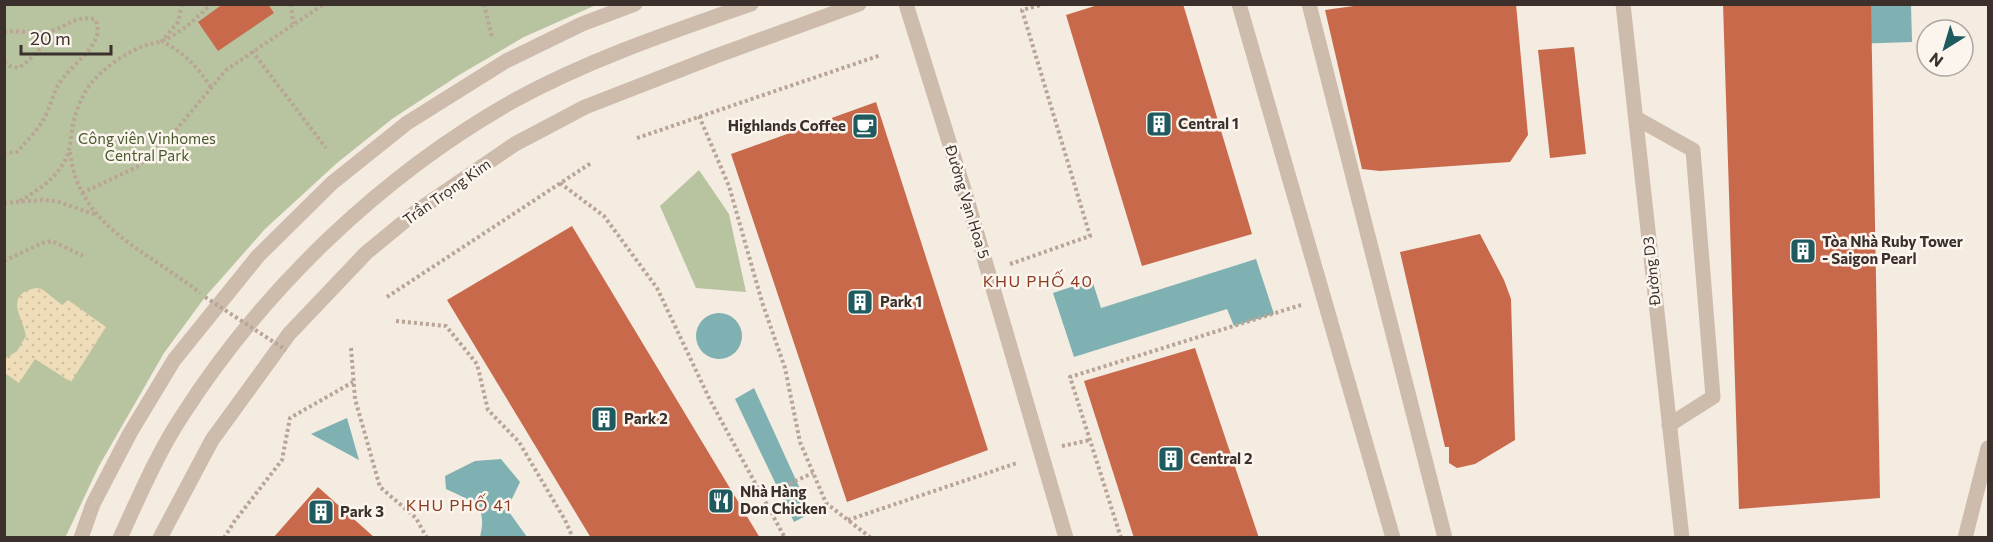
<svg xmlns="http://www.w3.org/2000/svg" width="1993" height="542" viewBox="0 0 1993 542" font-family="Commissioner,sans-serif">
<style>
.green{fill:#b8c4a0}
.sand{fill:url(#sand-dots)}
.water{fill:#7fb0b2}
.building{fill:#c8694b}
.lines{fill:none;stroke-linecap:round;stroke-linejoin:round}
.path{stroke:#b9a596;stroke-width:4;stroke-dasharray:3 3;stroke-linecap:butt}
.minor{stroke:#cdbbac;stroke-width:15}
.path-bridge{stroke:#b9a596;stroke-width:4;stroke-dasharray:3 3;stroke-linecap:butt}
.labels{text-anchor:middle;stroke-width:5;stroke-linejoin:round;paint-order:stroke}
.poi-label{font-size:15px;font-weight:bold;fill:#3b302b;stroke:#fbf5ee;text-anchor:start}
.park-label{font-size:15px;fill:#4a5a2e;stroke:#fbf5ee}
.street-label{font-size:15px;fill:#3b302b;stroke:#fbf5ee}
.neighbourhood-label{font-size:16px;letter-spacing:1.5px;fill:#8c3b22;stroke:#fbf5ee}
</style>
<defs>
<pattern id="sand-dots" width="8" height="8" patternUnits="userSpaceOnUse" patternTransform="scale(1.5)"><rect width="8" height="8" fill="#efdcb8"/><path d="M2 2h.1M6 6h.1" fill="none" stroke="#cebd9e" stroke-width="1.8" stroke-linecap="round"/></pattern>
</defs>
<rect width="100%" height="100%" fill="#f4ebe1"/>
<g class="green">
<path d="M4 5H596L524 37 459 75 392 119 337 163 265 229 205 297 164 353 99 466 65 538 5 537Z"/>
<path d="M699 170 729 214 746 292 696 288 660 206Z"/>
</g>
<path class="sand" d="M36 288 42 289 62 305 68 300 106 327 71 382 35 359 19 383 5 373V359L17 351 26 336C23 316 3 295 36 288Z"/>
<g class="water">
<path d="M1729 5H1911L1912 42 1731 48Z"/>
<path d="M1256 259 1274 314 1234 326 1227 309 1074 357 1053 293 1092 280 1101 308Z"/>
<circle cx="719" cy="336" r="23"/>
<path d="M754 388 811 513 794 522 735 399Z"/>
<path d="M347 418 359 460 311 434Z"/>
<path d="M501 459 520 482 507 509 527 537H480C488 504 473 502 446 489L445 476 475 461Z"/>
</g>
<g class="building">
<path d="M223 4H268L274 13 218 51 198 22Z"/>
<path d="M1101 4H1183L1252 234 1142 266 1066 15Z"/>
<path d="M1368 4H1516L1528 135 1510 162 1380 171 1362 169 1325 10Z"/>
<path d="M1723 4H1871L1880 498 1739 509Z"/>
<path d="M1574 47 1586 154 1550 158 1538 50Z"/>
<path d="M876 102 988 450 847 502 731 154Z"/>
<path d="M572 226 760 538H591L447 300Z"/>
<path d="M1480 234 1504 280 1511 299 1515 440 1475 464 1457 468 1449 463V447H1445L1400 252Z"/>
<path d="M1195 348 1259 538H1134L1084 381Z"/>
<path d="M318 487 375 538H273Z"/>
</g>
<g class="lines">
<g class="path">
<path d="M182 4 178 22 162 41C186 55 196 65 211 87"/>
<path d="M291 4 293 24"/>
<path d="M484 4 492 37"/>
<path d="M4 32C19 29 36 36 51 31 69 26 76 14 96 20 97 26 99 32 96 38 90 53 73 65 63 78 54 89 52 102 46 115 39 129 27 141 17 152L4 153"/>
<path d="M252 51 326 148"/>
<path d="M4 62 10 66 18 68C33 59 42 47 51 32"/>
<path d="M699 116 729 186 762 302 785 368 800 442 826 503 871 538"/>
<path d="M637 138 881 55"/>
<path d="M70 152C78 227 148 251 200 293"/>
<path d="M560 183 604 216 657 288 710 400 785 538"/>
<path d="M82 193 137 167 170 137 226 70 324 4"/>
<path d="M20 201C37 191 54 180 64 162 70 153 70 142 72 131 74 114 82 94 93 81 106 66 127 52 146 45 152 43 158 43 164 40 182 32 197 18 211 4"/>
<path d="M4 203 42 200 56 201 97 215"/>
<path d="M4 261 42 243 52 241 83 256"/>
<path d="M1010 264 1090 236 1022 10 1044 4"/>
<path d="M387 297 591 163"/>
<path d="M396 321 446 326 477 364 488 410 519 442 565 520 573 538"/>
<path d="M351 348 355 399 380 487 416 518 427 538"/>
<path d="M1062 446 1090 440"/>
<path d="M762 496 813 473"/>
<path d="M848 520 1017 463"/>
<path d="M224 538 234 522 282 460 290 418 353 382"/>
<path d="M1121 538 1070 377 1301 305"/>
</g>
<g class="minor">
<path d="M906 4 966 196 1066 538"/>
<path d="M1239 4 1393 538"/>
<path d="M1309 4 1445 538"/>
<path d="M1623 4 1682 538"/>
<path d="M1636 118 1693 150 1713 397 1669 425"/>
<path d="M81 538 93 504 130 433 174 360 258 256 332 183 407 123 506 61 582 24 635 4"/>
<path d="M120 538C139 497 157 454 182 416 264 288 383 174 515 100 590 59 671 32 751 4"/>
<path d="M160 538 212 440 289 334 366 253 417 211 515 144 585 107 716 56 859 4"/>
<path d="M1965 538 1988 448"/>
</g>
<path class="path-bridge" d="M205 297 286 350"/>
</g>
<defs>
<symbol id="building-square" viewBox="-11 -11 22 22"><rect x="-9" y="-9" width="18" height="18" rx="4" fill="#1f5a5e" stroke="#fbf5ee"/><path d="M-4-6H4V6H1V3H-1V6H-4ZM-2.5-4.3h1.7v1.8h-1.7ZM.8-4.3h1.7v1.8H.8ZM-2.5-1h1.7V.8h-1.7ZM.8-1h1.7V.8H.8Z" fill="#fff"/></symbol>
<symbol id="cafe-square" viewBox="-11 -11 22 22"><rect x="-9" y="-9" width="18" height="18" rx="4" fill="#1f5a5e" stroke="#fbf5ee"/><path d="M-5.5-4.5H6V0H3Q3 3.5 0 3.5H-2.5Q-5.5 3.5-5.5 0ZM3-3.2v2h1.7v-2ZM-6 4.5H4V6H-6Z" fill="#fff"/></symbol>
<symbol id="restaurant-square" viewBox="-11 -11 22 22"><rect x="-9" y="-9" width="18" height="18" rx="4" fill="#1f5a5e" stroke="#fbf5ee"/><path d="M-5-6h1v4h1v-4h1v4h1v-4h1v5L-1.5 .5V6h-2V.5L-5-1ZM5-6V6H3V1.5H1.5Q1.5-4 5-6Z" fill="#fff"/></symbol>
</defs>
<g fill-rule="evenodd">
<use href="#building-square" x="1144" y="109" width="30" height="30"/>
<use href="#cafe-square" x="850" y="111" width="30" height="30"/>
<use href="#building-square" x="1788" y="236" width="30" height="30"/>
<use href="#building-square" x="845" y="287" width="30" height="30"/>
<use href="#building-square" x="589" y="404" width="30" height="30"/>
<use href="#building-square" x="1156" y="444" width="30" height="30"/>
<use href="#restaurant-square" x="706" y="486" width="30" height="30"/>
<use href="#building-square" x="306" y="497" width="30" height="30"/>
</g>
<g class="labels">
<g class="poi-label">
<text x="1178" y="129">Central 1</text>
<text x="846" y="131" text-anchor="end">Highlands Coffee</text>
<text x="1822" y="247">Tòa Nhà Ruby Tower<tspan x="1822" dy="17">- Saigon Pearl</tspan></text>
<text x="880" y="307">Park 1</text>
<text x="624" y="424">Park 2</text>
<text x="1190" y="464">Central 2</text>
<text x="740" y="497">Nhà Hàng<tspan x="740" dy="17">Don Chicken</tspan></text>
<text x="340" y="517">Park 3</text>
</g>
<g class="park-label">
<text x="147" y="144">Công viên Vinhomes<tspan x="147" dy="17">Central Park</tspan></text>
</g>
<g class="street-label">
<text transform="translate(447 192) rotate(-35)" y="5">Trần Trọng Kim</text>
<text transform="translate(967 202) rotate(73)" y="5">Đường Vạn Hoa 5</text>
<text transform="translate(1652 271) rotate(-96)" y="5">Đường D3</text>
</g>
<g class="neighbourhood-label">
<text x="1038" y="287">KHU PHỐ 40</text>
<text x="459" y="511">KHU PHỐ 41</text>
</g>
</g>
<rect width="1993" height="542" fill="none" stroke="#3b302b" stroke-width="12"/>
<g transform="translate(1945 48) rotate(217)"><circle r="28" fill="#fbf5ee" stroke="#aea6a0" stroke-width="1.5"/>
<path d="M0-4.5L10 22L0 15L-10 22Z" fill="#1f5a5e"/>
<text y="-9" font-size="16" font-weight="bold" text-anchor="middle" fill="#3b302b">N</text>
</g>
<path d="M21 45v9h90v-9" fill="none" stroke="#3b302b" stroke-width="3"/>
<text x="30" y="45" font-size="18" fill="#3b302b" stroke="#fbf5ee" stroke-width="4.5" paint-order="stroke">20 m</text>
</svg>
